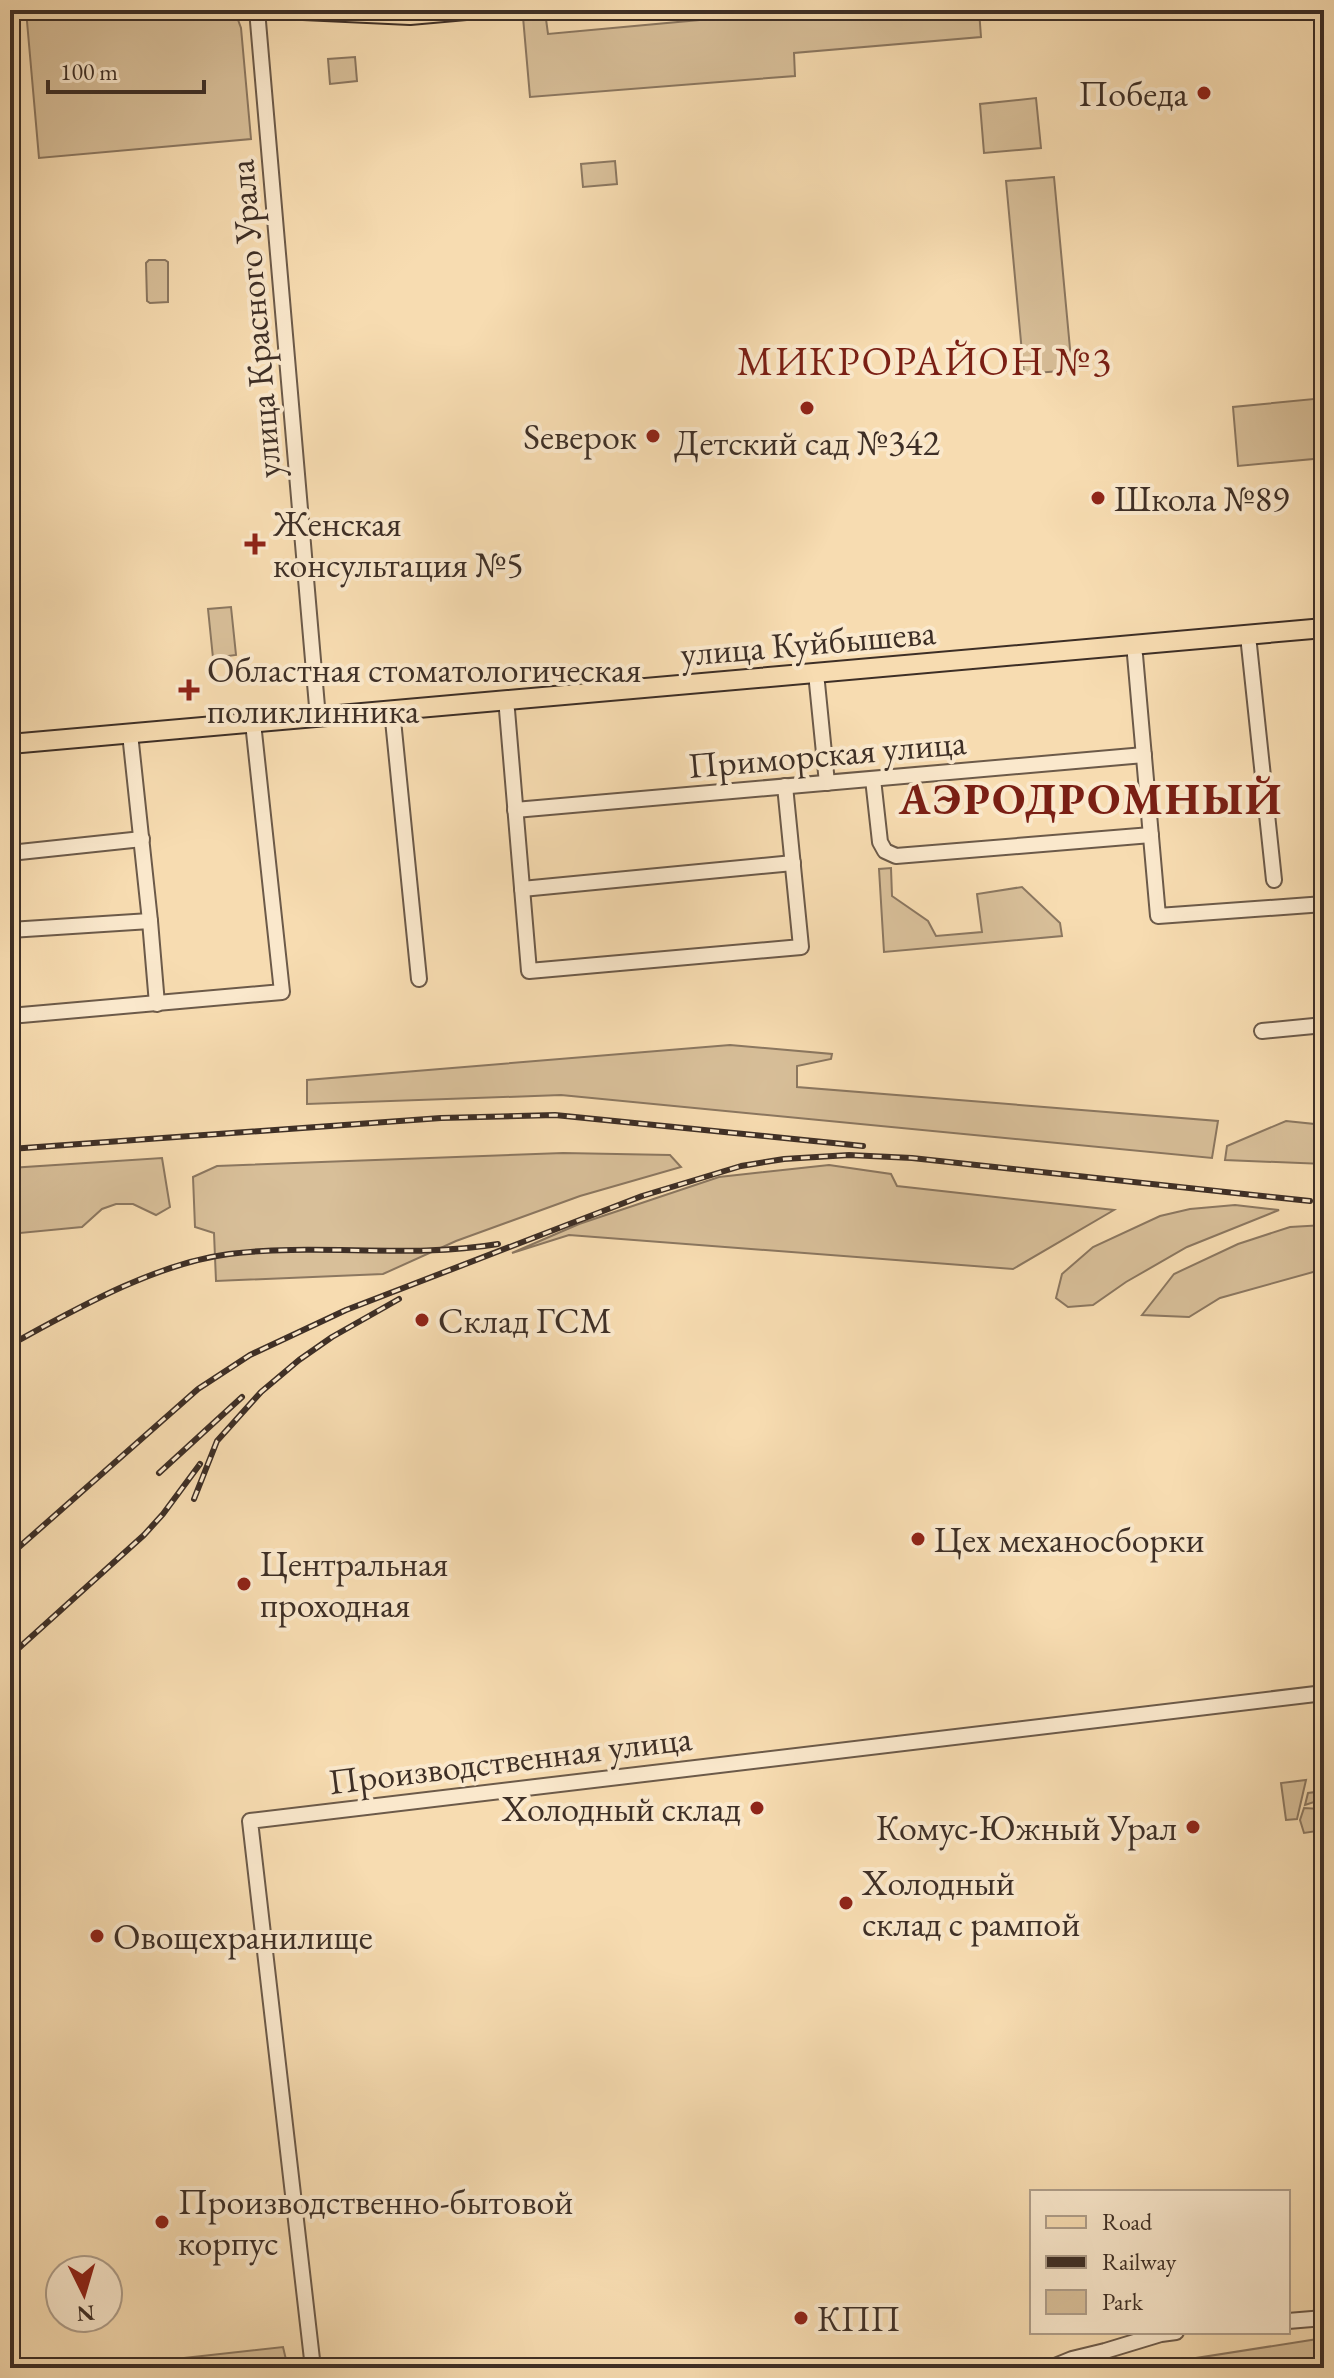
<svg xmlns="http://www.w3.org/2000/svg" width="1334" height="2378" viewBox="0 0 1334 2378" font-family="'EB Garamond',serif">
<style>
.green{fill:#d8bf99;stroke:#8b7760;stroke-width:2}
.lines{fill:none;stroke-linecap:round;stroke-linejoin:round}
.minor-casing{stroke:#6c5a49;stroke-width:18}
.major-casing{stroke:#3e2f26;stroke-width:22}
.minor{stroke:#fae8cc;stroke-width:14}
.major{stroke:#f7dcb1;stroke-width:18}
.rail-casing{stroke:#3e2f26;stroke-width:6}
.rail{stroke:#fae8cc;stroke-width:3;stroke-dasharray:9;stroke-linecap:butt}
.poi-dot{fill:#8f2418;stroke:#fae8cc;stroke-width:3}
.labels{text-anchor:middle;stroke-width:8;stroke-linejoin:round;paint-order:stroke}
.poi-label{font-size:36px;fill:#3e2f26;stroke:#fae8cc;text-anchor:start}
.street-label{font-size:36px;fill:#3e2f26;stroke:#fae8cc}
.quarter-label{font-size:40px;letter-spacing:2px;fill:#7a1f14;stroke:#fae8cc}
.district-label{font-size:44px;font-weight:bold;letter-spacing:2px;fill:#7a1f14;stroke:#fae8cc}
</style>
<rect width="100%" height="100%" fill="#f7dcb1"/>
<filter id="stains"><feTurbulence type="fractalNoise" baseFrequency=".0025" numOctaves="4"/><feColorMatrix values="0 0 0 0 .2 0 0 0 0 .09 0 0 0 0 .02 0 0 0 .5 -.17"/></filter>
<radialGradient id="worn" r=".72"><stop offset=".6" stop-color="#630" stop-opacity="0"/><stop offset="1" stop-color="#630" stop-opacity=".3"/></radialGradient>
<g class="green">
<path d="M26 10 230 11 237 17 241 28 251 139 39 158Z"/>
<path d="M699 10H979L981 37 794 53 795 76 530 97 523 17 535 15 546 19 548 34 699 20Z"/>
<path d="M355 57 357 81 330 84 328 59Z"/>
<path d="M1036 98 1041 148 984 153 980 104Z"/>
<path d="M615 161 617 184 583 187 581 164Z"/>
<path d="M1054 177 1072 370 1024 374 1006 181Z"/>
<path d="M149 260H165L168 262V302L150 303 147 301 146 263Z"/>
<path d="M1324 398V458L1238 466 1233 407Z"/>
<path d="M231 607 236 655 213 658 208 609Z"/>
<path d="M891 868 892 896 928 921 936 936 982 932 977 894 1022 887 1060 923 1062 936 884 952 879 869Z"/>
<path d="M730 1045 832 1054 831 1059 797 1066V1087L1218 1121 1212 1158 561 1095 307 1104V1080Z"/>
<path d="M1286 1121 1324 1125V1164L1225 1160 1227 1146Z"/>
<path d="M563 1153 670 1155 681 1167 580 1196 456 1241 383 1274 216 1281 214 1233 195 1227 193 1177 217 1166Z"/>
<path d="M162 1158 170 1207 156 1215 133 1204H116L102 1209 82 1227 10 1234V1168Z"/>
<path d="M829 1165 891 1174 897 1186 1114 1210 1013 1269 569 1235 512 1253 579 1224 719 1177Z"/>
<path d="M1235 1205 1279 1210 1187 1247 1126 1282 1093 1305 1068 1307 1056 1298 1062 1274 1093 1247 1160 1216 1190 1209Z"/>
<path d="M1324 1225V1269L1220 1298 1189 1317 1142 1315 1174 1274 1238 1244 1290 1227Z"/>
<path d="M1306 1780 1297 1819 1286 1820 1281 1783Z"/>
<path d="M1324 1791V1830L1304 1833 1300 1820 1304 1808 1321 1809 1320 1800 1305 1805 1308 1793Z"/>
<path d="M1324 2338V2368H1132Z"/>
<path d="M283 2347 288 2368H119L148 2362Z"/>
</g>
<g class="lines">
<defs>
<g id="minor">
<path d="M257 10 318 718"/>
<path d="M1249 645 1274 880"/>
<path d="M1135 655 1158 916 1324 904"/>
<path d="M817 683 827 783"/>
<path d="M507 710 529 971 801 947 785 786"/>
<path d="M393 720 419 979"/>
<path d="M131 743 150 921 157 1004"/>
<path d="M873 779 880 842 885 851 896 856 1151 835"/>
<path d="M515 810 1144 755"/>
<path d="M10 853 142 839"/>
<path d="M522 889 793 863"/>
<path d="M10 930 150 921"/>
<path d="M10 1016 282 992 254 732"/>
<path d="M1262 1031 1324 1025"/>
<path d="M1288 2321 1324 2318"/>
<path d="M313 2368 250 1821 1324 1693"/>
<path d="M1050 2368 1072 2359 1105 2351 1161 2334 1176 2332"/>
</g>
<g id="major">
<path d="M303 10 410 15 466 10"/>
<path d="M10 744 1324 628"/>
</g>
</defs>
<use href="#minor" class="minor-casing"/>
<use href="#major" class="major-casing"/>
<use href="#minor" class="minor"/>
<use href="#major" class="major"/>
<defs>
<g id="rail">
<path d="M10 1149 441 1118 555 1115 863 1146"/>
<path d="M10 1345C76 1309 154 1264 229 1254 318 1243 409 1259 498 1244"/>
<path d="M159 1473 242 1397"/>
<path d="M194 1499 217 1441 261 1392 299 1360 332 1337 399 1299"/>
<path d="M10 1555 198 1389 250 1355 346 1310 642 1196 741 1166 784 1159 849 1155 912 1158 1310 1201"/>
<path d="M10 1656 144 1535 163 1514 200 1464"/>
</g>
</defs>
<use href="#rail" class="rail-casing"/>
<use href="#rail" class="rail"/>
</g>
<g class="poi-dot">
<circle cx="1204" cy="93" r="8"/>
<circle cx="807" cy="408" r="8"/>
<circle cx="653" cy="436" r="8"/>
<circle cx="1098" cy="498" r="8"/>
<path d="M251 532h8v8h8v8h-8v8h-8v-8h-8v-8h8z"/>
<path d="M185 678h8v8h8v8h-8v8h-8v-8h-8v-8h8z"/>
<circle cx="422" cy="1320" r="8"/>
<circle cx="918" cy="1539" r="8"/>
<circle cx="244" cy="1584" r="8"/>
<circle cx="757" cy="1808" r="8"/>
<circle cx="1193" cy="1827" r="8"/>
<circle cx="846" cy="1903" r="8"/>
<circle cx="97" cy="1936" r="8"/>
<circle cx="162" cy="2222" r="8"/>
<circle cx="801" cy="2318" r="8"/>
</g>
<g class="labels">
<g class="poi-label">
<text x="1188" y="106" text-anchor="end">Победа</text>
<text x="637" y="449" text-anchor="end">Sеверок</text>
<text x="807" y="455" text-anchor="middle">Детский сад №342</text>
<text x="1114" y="511">Школа №89</text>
<text x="273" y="536">Женская<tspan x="273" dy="41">консультация №5</tspan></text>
<text x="207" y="682">Областная стоматологическая<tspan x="207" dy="41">поликлинника</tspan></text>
<text x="438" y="1333">Склад ГСМ</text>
<text x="934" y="1552">Цех механосборки</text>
<text x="260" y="1576">Центральная<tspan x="260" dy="41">проходная</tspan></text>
<text x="741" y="1821" text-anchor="end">Холодный склад</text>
<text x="1177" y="1840" text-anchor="end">Комус-Южный Урал</text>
<text x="862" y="1895">Холодный<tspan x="862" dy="41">склад с рампой</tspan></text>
<text x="113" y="1949">Овощехранилище</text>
<text x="178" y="2214">Производственно-бытовой<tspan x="178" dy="41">корпус</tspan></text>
<text x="817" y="2331">КПП</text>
</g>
<g class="street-label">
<text transform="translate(254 319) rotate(-95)" y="13">улица Красного Урала</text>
<text transform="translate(808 642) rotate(-5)" y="13">улица Куйбышева</text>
<text transform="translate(827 753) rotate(-5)" y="13">Приморская улица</text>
<text transform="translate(510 1759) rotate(-7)" y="13">Производственная улица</text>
</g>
<g class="quarter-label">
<text x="925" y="375">МИКРОРАЙОН №3</text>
</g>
<g class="district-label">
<text x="1091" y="814">АЭРОДРОМНЫЙ</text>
</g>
</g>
<rect width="1334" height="2378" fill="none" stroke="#f7dcb1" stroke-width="40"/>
<rect x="12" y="12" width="1310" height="2354" fill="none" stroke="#3e2f26" stroke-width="4"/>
<rect x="20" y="20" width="1294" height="2338" fill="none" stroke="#3e2f26" stroke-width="2"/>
<rect x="1030" y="2190" width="260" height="144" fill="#fae8cc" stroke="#af9e8a" stroke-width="2"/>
<rect x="1046" y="2216" width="40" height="12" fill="#f7dcb1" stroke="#af9e8a" stroke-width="2"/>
<text x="1102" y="2230" font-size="24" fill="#3e2f26">Road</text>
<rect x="1046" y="2256" width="40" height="12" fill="#3e2f26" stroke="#af9e8a" stroke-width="2"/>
<text x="1102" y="2270" font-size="24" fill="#3e2f26">Railway</text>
<rect x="1046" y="2290" width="40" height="24" fill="#d8bf99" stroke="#af9e8a" stroke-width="2"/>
<text x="1102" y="2310" font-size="24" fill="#3e2f26">Park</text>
<g transform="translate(84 2294) rotate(175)"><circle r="38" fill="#fae8cc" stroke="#af9e8a" stroke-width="2"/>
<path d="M0-6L14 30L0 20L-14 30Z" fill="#8f2418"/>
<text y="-12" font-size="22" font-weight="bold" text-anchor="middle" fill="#3e2f26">N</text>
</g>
<path d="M48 80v12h156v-12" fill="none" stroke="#3e2f26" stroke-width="4"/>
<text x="60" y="80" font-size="24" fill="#3e2f26" stroke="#fae8cc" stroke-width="6" paint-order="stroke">100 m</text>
<rect width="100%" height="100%" filter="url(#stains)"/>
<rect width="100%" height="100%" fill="url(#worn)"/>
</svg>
